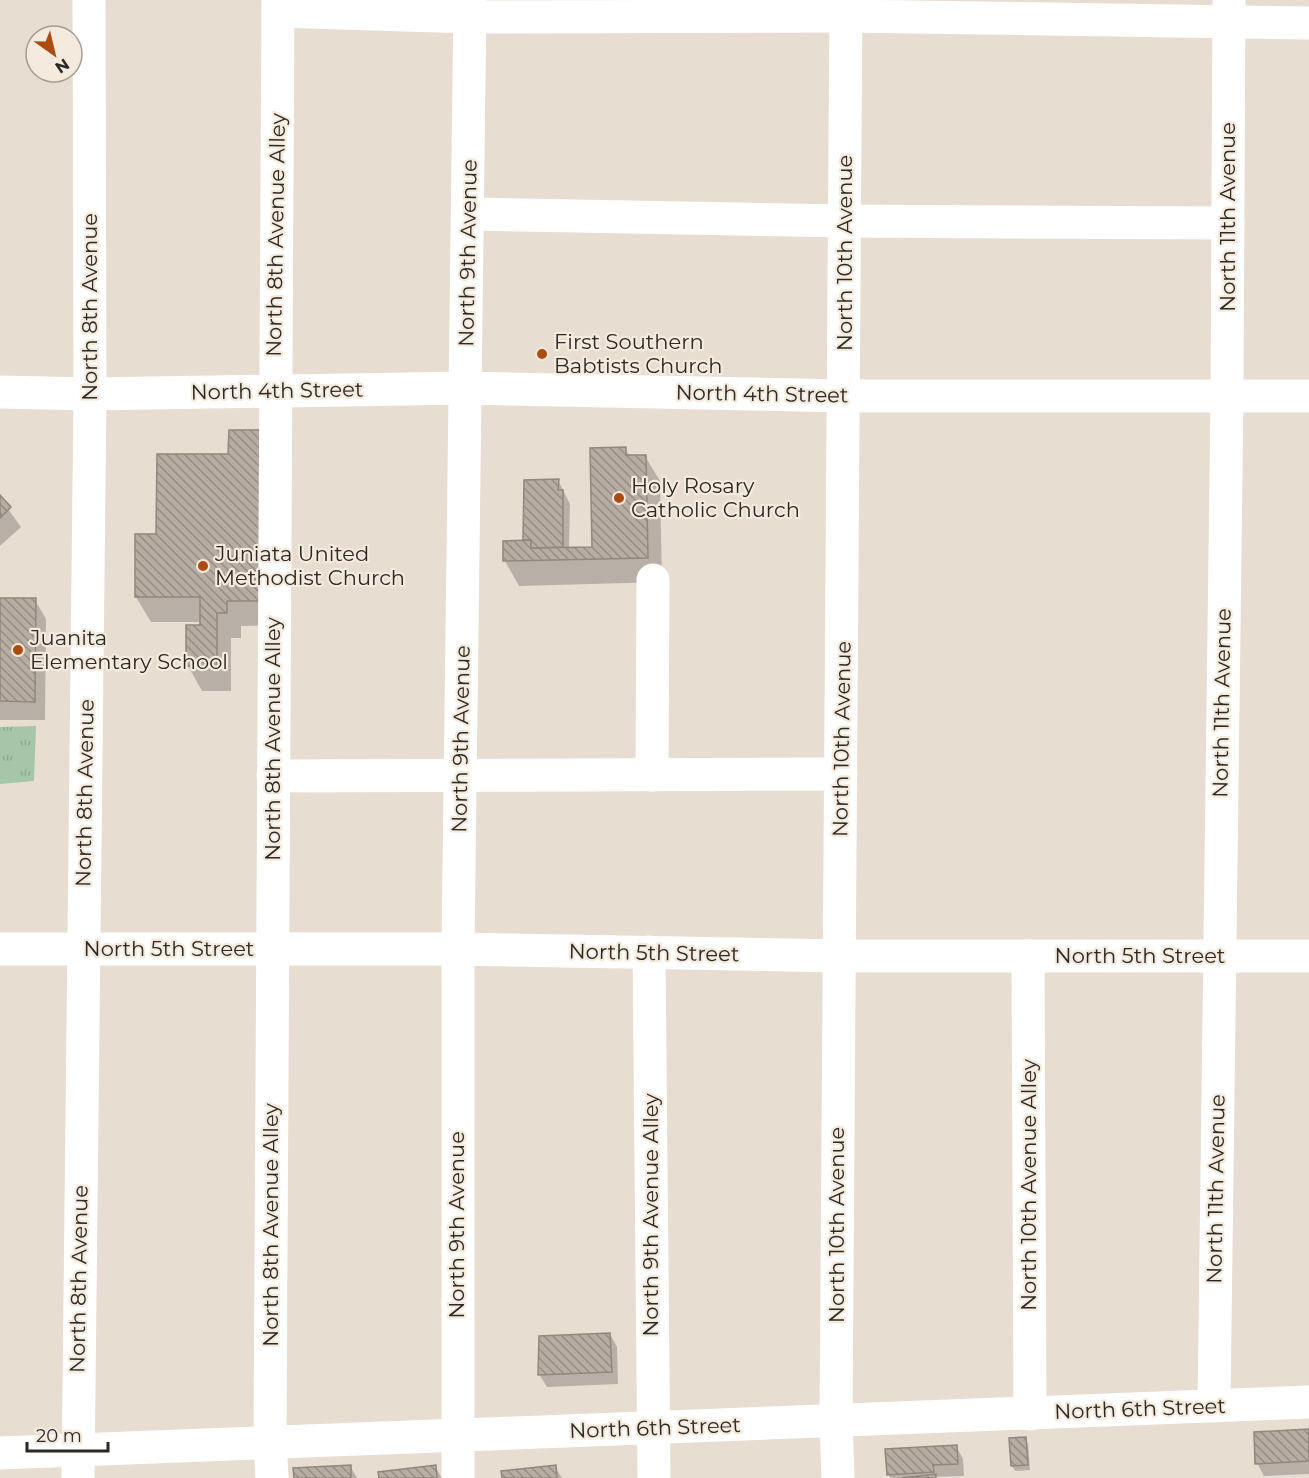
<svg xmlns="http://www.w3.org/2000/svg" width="1309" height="1478" viewBox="0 0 1309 1478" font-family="Montserrat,sans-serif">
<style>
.park{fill:url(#park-tufts)}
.shadow{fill:#0003}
.building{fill:url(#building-back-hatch);stroke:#92877e;stroke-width:1.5}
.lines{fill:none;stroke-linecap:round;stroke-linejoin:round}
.minor{stroke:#fff;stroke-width:33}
.poi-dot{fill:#ae4b11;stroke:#f4ebde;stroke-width:2}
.labels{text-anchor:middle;stroke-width:4.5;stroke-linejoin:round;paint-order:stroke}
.street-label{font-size:21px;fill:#2c2824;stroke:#f4ebde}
.poi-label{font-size:21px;fill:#2c2824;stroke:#f4ebde;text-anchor:start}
</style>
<defs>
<pattern id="park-tufts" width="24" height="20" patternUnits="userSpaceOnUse" patternTransform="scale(1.5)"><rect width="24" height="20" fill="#a5c6a8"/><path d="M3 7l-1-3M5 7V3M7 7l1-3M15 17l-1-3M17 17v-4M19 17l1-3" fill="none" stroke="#8eaa90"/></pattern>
<pattern id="building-back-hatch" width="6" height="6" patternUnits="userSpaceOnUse" patternTransform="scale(1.5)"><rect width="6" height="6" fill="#b8ada3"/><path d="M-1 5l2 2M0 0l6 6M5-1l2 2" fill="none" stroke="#968d85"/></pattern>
</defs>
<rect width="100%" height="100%" fill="#e7ddd1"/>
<path class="park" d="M36 726 34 781 0 784V727Z"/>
<g class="shadow">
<path d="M625 448 630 457 645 456 660 481 662 582 519 586 505 561 525 542 526 482 558 480 570 504 569 549 594 548Z"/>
<path d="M159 455 284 625 241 626V638H231V691H202L188 666 201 622H151L136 597 158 536Z"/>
<path d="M0 498 21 527 0 546Z"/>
<path d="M0 600H35L46 619 45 720H0Z"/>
<path d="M610 1334 617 1347 618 1384 547 1387 539 1374Z"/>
<path d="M1309 1430V1474L1264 1476 1257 1463Z"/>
<path d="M1025 1438 1028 1444 1030 1470 1015 1471 1012 1466Z"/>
<path d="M956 1446 963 1459 964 1476 891 1478 888 1474Z"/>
<path d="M350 1466 357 1478H295Z"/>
<path d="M435 1467 442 1478H381Z"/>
<path d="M555 1467 562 1478H503Z"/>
</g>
<g class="building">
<path d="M229 430H271L270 601H227V613H217V666H186V625H200V597H135V534H156L157 454H228Z"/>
<path d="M626 447V455H646L648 558 503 561V541L531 540V548L592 547 590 448Z"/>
<path d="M559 479 558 490H563V547L531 548V540H523L524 480Z"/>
<path d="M0 495 11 507 0 518Z"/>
<path d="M0 598H36L35 702 0 701Z"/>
<path d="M610 1333 612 1372 538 1375 539 1336Z"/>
<path d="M1309 1429V1461L1255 1464 1254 1432Z"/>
<path d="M1026 1437 1028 1465 1011 1466 1009 1438Z"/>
<path d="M957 1445 958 1464 933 1465 934 1472 887 1475 885 1449Z"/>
<path d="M351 1465V1478H294L293 1468Z"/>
<path d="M436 1465 437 1478H379L378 1472Z"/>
<path d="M556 1465 557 1478H502L501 1471Z"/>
<path d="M936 1474V1478H901Z"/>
</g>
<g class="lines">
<g class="minor">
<path d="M278 11 470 17 845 16 1309 23"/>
<path d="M468 214 845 221 1228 223"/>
<path d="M0 392 90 394 466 388 845 396H1309"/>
<path d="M652 775 653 580"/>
<path d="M273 776 841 774"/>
<path d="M0 949H458L840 956H1309"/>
<path d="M649 952 654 1478"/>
<path d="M1028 956 1030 1414"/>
<path d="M1214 1406 1227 397 1229 0"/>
<path d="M0 1453 1309 1402"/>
<path d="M78 1478 90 394 89 0"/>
<path d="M272 1478 270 1441 278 0"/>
<path d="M458 1478V949L470 0"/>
<path d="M838 1478 836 1422 846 0"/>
</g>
</g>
<g class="poi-dot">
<circle cx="542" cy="354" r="6"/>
<circle cx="619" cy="498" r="6"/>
<circle cx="203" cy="566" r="6"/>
<circle cx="18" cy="650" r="6"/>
</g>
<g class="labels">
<g class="street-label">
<text transform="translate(1228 217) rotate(-90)" y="7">North 11th Avenue</text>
<text transform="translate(276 235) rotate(-89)" y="7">North 8th Avenue Alley</text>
<text transform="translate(468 253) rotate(-89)" y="7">North 9th Avenue</text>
<text transform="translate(845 253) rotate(-90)" y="7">North 10th Avenue</text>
<text transform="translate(90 307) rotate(-90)" y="7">North 8th Avenue</text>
<text transform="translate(277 391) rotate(-1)" y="7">North 4th Street</text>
<text transform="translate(762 394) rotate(1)" y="7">North 4th Street</text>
<text transform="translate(1222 703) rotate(-89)" y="7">North 11th Avenue</text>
<text transform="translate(273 739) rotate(-90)" y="7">North 8th Avenue Alley</text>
<text transform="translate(461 739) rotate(-89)" y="7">North 9th Avenue</text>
<text transform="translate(842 739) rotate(-89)" y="7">North 10th Avenue</text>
<text transform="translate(85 793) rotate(-89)" y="7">North 8th Avenue</text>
<text x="169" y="956">North 5th Street</text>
<text transform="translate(654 953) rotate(1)" y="7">North 5th Street</text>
<text x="1140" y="963">North 5th Street</text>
<text transform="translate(1029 1185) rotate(-90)" y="7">North 10th Avenue Alley</text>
<text transform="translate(1216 1189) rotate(-89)" y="7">North 11th Avenue</text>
<text transform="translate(651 1215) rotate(-90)" y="7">North 9th Avenue Alley</text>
<text transform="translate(271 1225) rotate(-90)" y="7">North 8th Avenue Alley</text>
<text transform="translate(457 1225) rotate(-90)" y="7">North 9th Avenue</text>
<text transform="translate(837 1225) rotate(-90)" y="7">North 10th Avenue</text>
<text transform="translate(79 1279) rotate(-89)" y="7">North 8th Avenue</text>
<text transform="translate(1140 1409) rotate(-2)" y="7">North 6th Street</text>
<text transform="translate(655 1428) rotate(-2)" y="7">North 6th Street</text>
</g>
<g class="poi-label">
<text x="554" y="349">First Southern<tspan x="554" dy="24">Babtists Church</tspan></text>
<text x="631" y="493">Holy Rosary<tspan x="631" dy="24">Catholic Church</tspan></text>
<text x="215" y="561">Juniata United<tspan x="215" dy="24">Methodist Church</tspan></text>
<text x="30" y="645">Juanita<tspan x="30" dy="24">Elementary School</tspan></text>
</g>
</g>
<g transform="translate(54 54) rotate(146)"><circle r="28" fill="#f4ebde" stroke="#a49d94" stroke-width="1.5"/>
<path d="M0-4.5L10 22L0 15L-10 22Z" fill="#ae4b11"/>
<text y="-9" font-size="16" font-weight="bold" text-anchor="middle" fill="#2c2824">N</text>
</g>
<path d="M27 1442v9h81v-9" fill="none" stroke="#2c2824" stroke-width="3"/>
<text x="36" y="1442" font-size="18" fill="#2c2824" stroke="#f4ebde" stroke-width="4.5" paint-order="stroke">20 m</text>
</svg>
